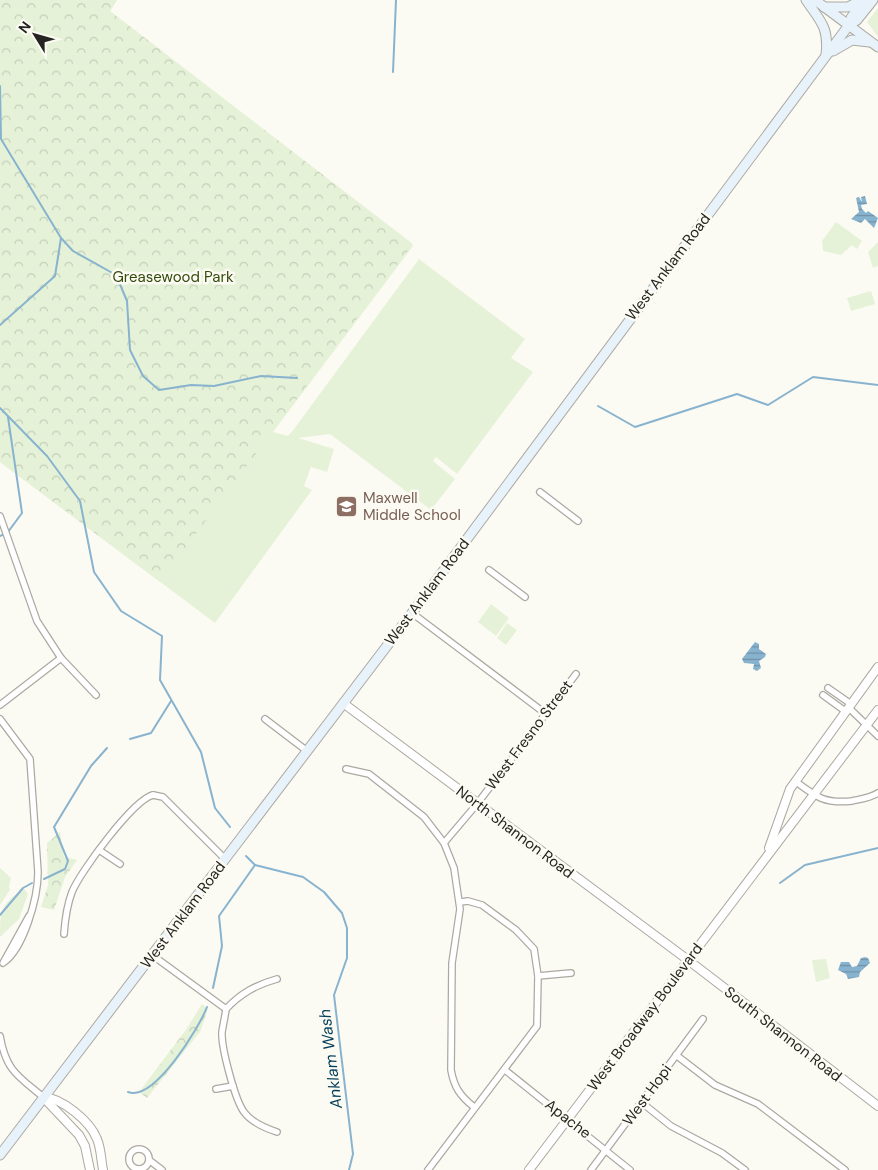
<svg xmlns="http://www.w3.org/2000/svg" width="878" height="1170" viewBox="0 0 878 1170" font-family="'DM Sans',sans-serif">
<style>
.grass{fill:#e5f2d8}
.park{fill:url(#park-crowns)}
.water{fill:url(#water-rules)}
.lines{fill:none;stroke-linecap:round;stroke-linejoin:round}
.stream{stroke:#88b3cf;stroke-width:2}
.minor-casing{stroke:#aba9a2;stroke-width:8}
.tertiary-casing{stroke:#aba9a2;stroke-width:10}
.secondary-casing{stroke:#aba9a2;stroke-width:11}
.minor{stroke:#fff;stroke-width:5.5}
.tertiary{stroke:#fff;stroke-width:8}
.secondary{stroke:#e8f2fa;stroke-width:9}
.labels{text-anchor:middle;stroke-width:5;stroke-linejoin:round;paint-order:stroke}
.street-label{font-size:15px;fill:#242421;stroke:#fcfbf3}
.park-label{font-size:15px;fill:#334a0b;stroke:#fcfbf3}
.education-label{font-size:15px;fill:#785e54;stroke:#fcfbf3;text-anchor:start}
.water-label{font-size:16px;font-style:italic;fill:#023d59;stroke:#fcfbf3}
</style>
<defs>
<pattern id="park-crowns" width="20" height="18" patternUnits="userSpaceOnUse" patternTransform="scale(1.25)"><rect width="20" height="18" fill="#e5f2d8"/><path d="M2 6a3 3 0 1 1 6 0M12 15a3 3 0 1 1 6 0" fill="none" stroke="#c4cfb9"/></pattern>
<pattern id="water-rules" width="6" height="5" patternUnits="userSpaceOnUse" patternTransform="scale(1.25)"><rect width="6" height="5" fill="#88b3cf"/><path d="M0 2.5h6" fill="none" stroke="#6f91a8"/></pattern>
</defs>
<rect width="100%" height="100%" fill="#fcfbf3"/>
<g class="grass">
<path d="M0 0H117L110 11 413 246 273 432 288 436 294 429 419 259 525 339 511 358 533 372 457 474 436 457 433 461 455 479 431 510 330 434 298 438 334 449 327 472 311 467 304 486 312 490 215 623 0 462Z"/>
<path d="M878 8V37L867 22Z"/>
<path d="M836 222 862 241 857 249 852 245 841 255 823 251 822 241Z"/>
<path d="M878 242V266L873 268 868 252Z"/>
<path d="M871 291 875 304 851 311 847 298Z"/>
<path d="M491 604 509 618 496 636 478 622Z"/>
<path d="M507 623 517 630 506 645 497 638Z"/>
<path d="M0 868 11 878 9 886 10 890 0 905Z"/>
<path d="M24 889 28 894 19 919 0 937C0 910 0 905 24 889Z"/>
<path d="M826 959 830 978 816 982 812 960Z"/>
</g>
<g class="park">
<path d="M0 0H117L110 11 413 244 160 582 0 462Z"/>
<path d="M60 832 64 857 77 860 65 877 54 910 41 907 48 885 47 843Z"/>
<path d="M202 1004 208 1009 200 1032 147 1098 139 1092 185 1031Z"/>
</g>
<g class="water">
<path d="M865 196 867 204 861 205 862 209 866 213 868 211 878 218 874 228 865 219 861 223 851 219 859 212 856 198 859 197 862 202 861 197Z"/>
<path d="M755 642 759 644V649L766 654 765 657 759 661 761 668 757 671 753 669 754 664 744 663 742 659Z"/>
<path d="M865 957 868 958 870 963 860 972 859 977 848 979 846 974 838 970 841 962H849L852 967 857 966 861 958Z"/>
</g>
<g class="lines">
<g class="stream">
<path d="M393 72 396 0"/>
<path d="M0 86 1 139 61 238 55 276 0 325"/>
<path d="M61 238 73 251 116 275 127 301 130 350 143 376 159 390 191 385 214 386 261 376 297 378"/>
<path d="M598 406 635 427 737 394 768 405 813 377 878 385"/>
<path d="M0 408 47 456 80 501 94 572 121 611 162 636 160 680 201 752 215 808 230 827"/>
<path d="M0 536 8 532 22 513 8 417"/>
<path d="M130 739 151 733 171 701"/>
<path d="M246 856 255 865 303 877 324 892 342 913 347 928V958L334 995 353 1154 349 1170"/>
<path d="M44 879 65 869 68 861 54 827 91 766 107 748"/>
<path d="M780 883 805 865 878 848"/>
<path d="M0 915 23 888 32 883"/>
<path d="M213 988 222 946 219 916 255 865"/>
<path d="M128 1092C154 1102 199 1028 207 1007"/>
</g>
<defs>
<g id="minor">
<path d="M540 492 578 521"/>
<path d="M0 516 37 621 61 658 96 695"/>
<path d="M489 570 525 597"/>
<path d="M412 613 546 714"/>
<path d="M828 688 851 704"/>
<path d="M823 695 845 711"/>
<path d="M0 705 61 658"/>
<path d="M848 707 878 736"/>
<path d="M0 719 30 759 38 872C38 897 24 949 3 963L29 916"/>
<path d="M265 719 307 751"/>
<path d="M346 769 369 774 424 817 444 843 454 868 460 909 452 963 451 1070C454 1087 460 1096 474 1107"/>
<path d="M795 781C816 797 825 804 852 801 861 799 870 798 878 793"/>
<path d="M153 795 163 797 225 859"/>
<path d="M444 843 477 804 576 674"/>
<path d="M99 850 120 864"/>
<path d="M64 934C65 920 67 905 72 892 80 872 133 800 153 795"/>
<path d="M152 955 226 1009"/>
<path d="M538 976 571 973"/>
<path d="M226 1009C225 1017 223 1025 222 1032 221 1047 235 1100 244 1112 251 1122 265 1128 277 1132"/>
<path d="M226 1009C241 993 256 985 277 979"/>
<path d="M0 1036C6 1071 18 1076 43 1097"/>
<path d="M676 1055 715 1085 758 1104 845 1170"/>
<path d="M505 1070 630 1170"/>
<path d="M216 1089 233 1086"/>
<path d="M641 1102 671 1126 722 1153 745 1170"/>
<circle cx="139" cy="1159" r="10"/>
<path d="M149 1160 162 1170"/>
<path d="M428 1170 537 1026 538 976 534 949 516 930 482 905 468 901 460 902"/>
<path d="M591 1170 703 1019"/>
</g>
<g id="tertiary">
<path d="M343 703 688 960 878 1106"/>
<path d="M769 848 790 789 878 667"/>
<path d="M43 1097C62 1098 90 1121 97 1139 101 1148 101 1160 103 1170"/>
<path d="M43 1097 79 1135 85 1146 90 1170"/>
<path d="M529 1170 878 710"/>
</g>
<g id="secondary">
<path d="M806 0C821 22 829 27 826 55"/>
<path d="M815 0 878 47"/>
<path d="M824 7H848L862 0"/>
<path d="M849 25 857 20 873 0"/>
<path d="M833 51 852 40 869 42"/>
<path d="M0 1155 412 613 849 25 851 18 863 0"/>
</g>
</defs>
<use href="#minor" class="minor-casing"/>
<use href="#tertiary" class="tertiary-casing"/>
<use href="#secondary" class="secondary-casing"/>
<use href="#minor" class="minor"/>
<use href="#tertiary" class="tertiary"/>
<use href="#secondary" class="secondary"/>
</g>
<defs>
<symbol id="school-square" viewBox="-11 -11 22 22"><rect x="-9" y="-9" width="18" height="18" rx="4" fill="#8d6e63" stroke="#fcfbf3"/><path d="M0-5L7-2L0 1L-7-2ZM-4 1L0 2.5L4 1V4Q0 6-4 4Z" fill="#fff"/></symbol>
</defs>
<g fill-rule="evenodd">
<use href="#school-square" x="334" y="494" width="25" height="25"/>
</g>
<g class="labels">
<g class="street-label">
<text transform="translate(668 267) rotate(-53)" y="5">West Anklam Road</text>
<text transform="translate(427 592) rotate(-53)" y="5">West Anklam Road</text>
<text transform="translate(529 735) rotate(-53)" y="5">West Fresno Street</text>
<text transform="translate(515 832) rotate(37)" y="5">North Shannon Road</text>
<text transform="translate(183 915) rotate(-53)" y="5">West Anklam Road</text>
<text transform="translate(645 1017) rotate(-53)" y="5">West Broadway Boulevard</text>
<text transform="translate(783 1034) rotate(38)" y="5">South Shannon Road</text>
<text transform="translate(647 1095) rotate(-54)" y="5">West Hopi</text>
<text transform="translate(568 1119) rotate(38)" y="5">Apache</text>
</g>
<g class="park-label">
<text x="173" y="282">Greasewood Park</text>
</g>
<g class="education-label">
<text x="363" y="503">Maxwell<tspan x="363" dy="17">Middle School</tspan></text>
</g>
<g class="water-label">
<text transform="translate(330 1059) rotate(-97)" y="6">Anklam Wash</text>
</g>
</g>
<g transform="translate(35 35) rotate(307)" stroke="#fcfbf3" stroke-width="4" paint-order="stroke">
<path d="M0-4L9 19L0 12L-9 19Z" fill="#242421"/>
<text y="-8" font-size="14" font-weight="bold" text-anchor="middle" fill="#242421">N</text>
</g>
</svg>
